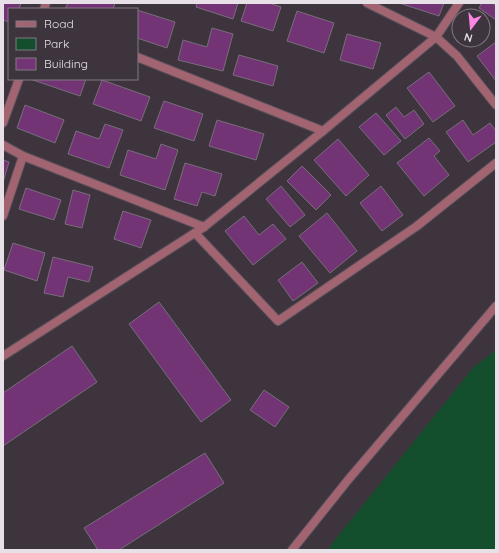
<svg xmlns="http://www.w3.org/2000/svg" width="499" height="553" viewBox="0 0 499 553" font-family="Quicksand,sans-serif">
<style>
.green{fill:#144f2d}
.building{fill:#723475;stroke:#786e79}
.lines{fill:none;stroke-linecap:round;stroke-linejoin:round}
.minor-casing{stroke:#585059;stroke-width:10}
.tertiary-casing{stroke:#585059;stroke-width:10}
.minor{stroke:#a36471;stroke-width:8}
.tertiary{stroke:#a36471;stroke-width:8}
</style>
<rect width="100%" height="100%" fill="#3d343e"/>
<path class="green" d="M496 350V550H327L473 368Z"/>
<g class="building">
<path d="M3 3H21L19 9H9V22L3 20Z"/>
<path d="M68 3H115L113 9H65Z"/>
<path d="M197 3H238L233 19 196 7Z"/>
<path d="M247 3H269L281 7 273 31 241 21Z"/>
<path d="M399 3H444L439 16Z"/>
<path d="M482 3H492L496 6V20L479 8Z"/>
<path d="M137 10 175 22 167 48 137 38Z"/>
<path d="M297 11 334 23 324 53 287 41Z"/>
<path d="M212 28 233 34 223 71 178 60 183 40 207 47Z"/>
<path d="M347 34 381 43 373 69 340 60Z"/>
<path d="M496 42V81L477 56Z"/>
<path d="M239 55 278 66 273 86 233 75Z"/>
<path d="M429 72 455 106 433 122 407 88Z"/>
<path d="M30 79H86L80 96Z"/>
<path d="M102 80 150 97 141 121 93 104Z"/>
<path d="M164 101 203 114 194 141 154 128Z"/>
<path d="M25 105 64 120 55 143 17 128Z"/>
<path d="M396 107 404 117 414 110 424 124 405 139 386 115Z"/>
<path d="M376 113 401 141 384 155 359 127Z"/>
<path d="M217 120 264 134 256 160 209 146Z"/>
<path d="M463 120 473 135 490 123 496 131V142L468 162 446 132Z"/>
<path d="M105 124 123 130 109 168 68 154 76 131 99 139Z"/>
<path d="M429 138 440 151 434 156 449 175 424 196 397 163Z"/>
<path d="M338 139 369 175 346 196 314 160Z"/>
<path d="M161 144 178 150 165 190 120 175 128 150 156 159Z"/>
<path d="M3 160 9 162 3 182Z"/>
<path d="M185 163 222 174 215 196 202 192 197 206 174 199Z"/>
<path d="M302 166 331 195 316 210 287 181Z"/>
<path d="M281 186 305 215 290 227 266 199Z"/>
<path d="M381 186 403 215 382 231 360 203Z"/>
<path d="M26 188 61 200 54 220 19 209Z"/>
<path d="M73 190 90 195 82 228 65 224Z"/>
<path d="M123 211 151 220 141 248 114 239Z"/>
<path d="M327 213 357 251 330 273 299 236Z"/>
<path d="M244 216 259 235 273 224 286 239 253 265 225 231Z"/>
<path d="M13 243 45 253 37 281 4 270Z"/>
<path d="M53 257 93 267 89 282 68 277 63 297 44 293Z"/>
<path d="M302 262 318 283 293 301 278 280Z"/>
<path d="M159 302 231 400 201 422 129 324Z"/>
<path d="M72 346 97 382 3 446V393Z"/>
<path d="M264 390 289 407 275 427 250 410Z"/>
<path d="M205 453 224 483 119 550H98L84 528Z"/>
</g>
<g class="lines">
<defs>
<g id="minor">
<path d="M367 3 436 37 457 56 496 105"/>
<path d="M44 9 46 3"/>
<path d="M137 57 323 131"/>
<path d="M3 123 19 79"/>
<path d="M3 145 23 156 204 227"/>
<path d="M3 216 23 156"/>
<path d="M195 233 278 321 417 226 496 163"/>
<path d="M3 356 204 227 323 131 436 37 459 3"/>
</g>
<path id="tertiary" d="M292 550 348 480 496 306"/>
</defs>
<use href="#minor" class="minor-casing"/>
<use href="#tertiary" class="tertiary-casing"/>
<use href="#minor" class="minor"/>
<use href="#tertiary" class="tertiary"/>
</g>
<rect width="499" height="553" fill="none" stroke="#e7e1e7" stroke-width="8"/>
<rect x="8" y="8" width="130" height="72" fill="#3d343e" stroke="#817982"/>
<rect x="16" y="21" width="20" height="6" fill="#a36471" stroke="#817982"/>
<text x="44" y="28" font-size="12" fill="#e7e1e7">Road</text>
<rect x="16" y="38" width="20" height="12" fill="#144f2d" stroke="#817982"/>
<text x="44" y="48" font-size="12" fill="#e7e1e7">Park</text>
<rect x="16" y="58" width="20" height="12" fill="#723475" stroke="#817982"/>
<text x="44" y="68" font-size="12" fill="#e7e1e7">Building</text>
<g transform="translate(471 28) rotate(196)"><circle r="19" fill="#3d343e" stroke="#817982"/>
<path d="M0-3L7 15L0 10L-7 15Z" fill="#fc86e3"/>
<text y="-6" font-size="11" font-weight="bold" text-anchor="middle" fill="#e7e1e7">N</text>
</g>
</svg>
